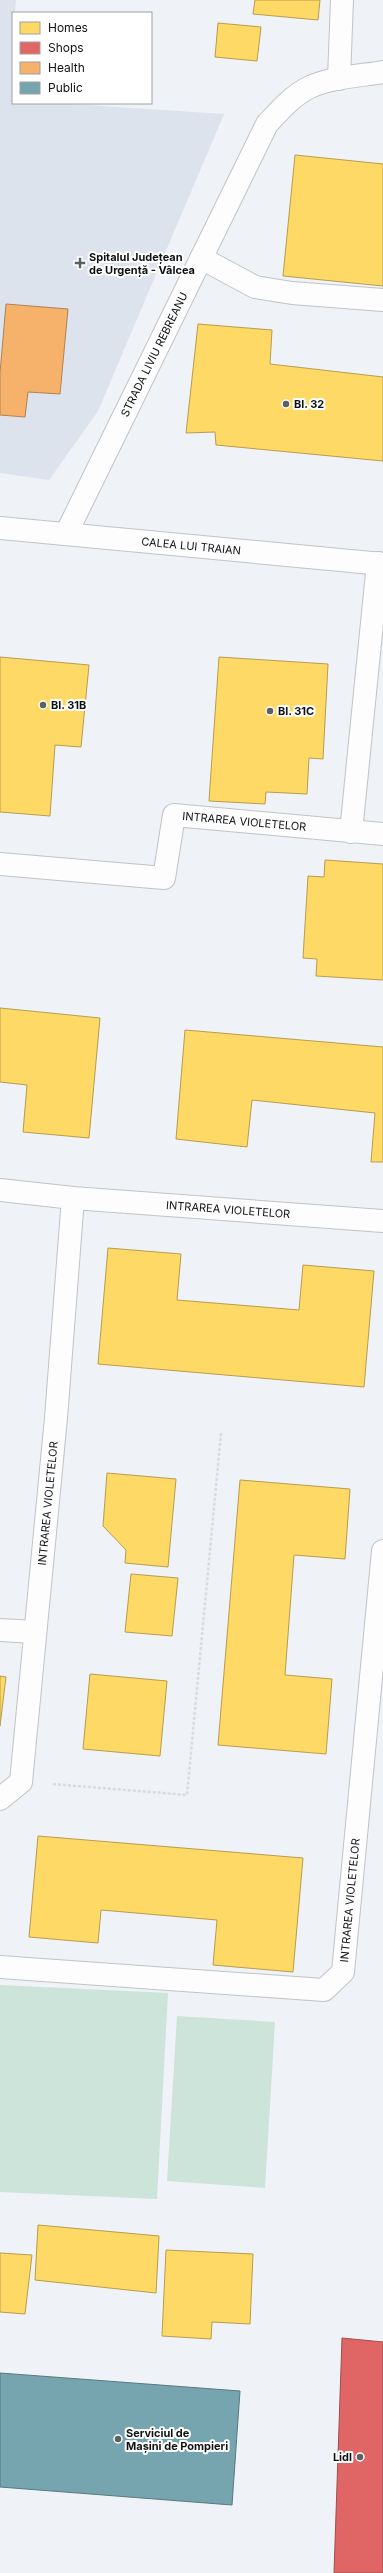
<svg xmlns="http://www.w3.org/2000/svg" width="383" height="2573" viewBox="0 0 383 2573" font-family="Inter,sans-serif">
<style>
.built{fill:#dde3ec}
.green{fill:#cce4d9}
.homes{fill:#ffd966;stroke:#b79d4d}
.shops{fill:#e06666;stroke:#a14c4d}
.health{fill:#f6b26b;stroke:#b18251}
.public{fill:#76a5af;stroke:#577980}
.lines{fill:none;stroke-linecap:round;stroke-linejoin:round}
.minor-casing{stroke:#c1c3c6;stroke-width:24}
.major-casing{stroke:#c1c3c6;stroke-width:24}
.path{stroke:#dadbdc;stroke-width:2.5;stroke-dasharray:3 2;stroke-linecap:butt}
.minor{stroke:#fdfdfe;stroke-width:22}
.major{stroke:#fdfdfe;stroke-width:22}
.poi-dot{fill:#5d6062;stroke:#fff;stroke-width:1.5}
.labels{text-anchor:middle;stroke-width:4;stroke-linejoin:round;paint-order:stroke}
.poi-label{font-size:11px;font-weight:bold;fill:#0f1113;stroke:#fff;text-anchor:start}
.street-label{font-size:11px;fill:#0f1113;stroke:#fff}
</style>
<rect width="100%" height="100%" fill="#eff2f6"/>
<path class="built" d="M0 0H16L15 13H13V103H56L224 114 98 411 49 480 0 473Z"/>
<g class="green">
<path d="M0 1985 168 1993 157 2199 0 2192Z"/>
<path d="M177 2016 275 2022 265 2188 167 2181Z"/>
</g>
<g class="homes">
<path d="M255 0H320L318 20 253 14Z"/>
<path d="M218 23 261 27 257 61 215 57Z"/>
<path d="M295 155 383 164V286L283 276Z"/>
<path d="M198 324 272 330 270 364 383 377V461L216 445 215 432 186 433Z"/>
<path d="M0 657 89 665 81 747 55 745 50 816 0 812Z"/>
<path d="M219 657 328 664 323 759 309 758 307 794 266 792 265 804 209 801Z"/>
<path d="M325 860 383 864V980L316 976 317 959 303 958 308 876 324 877Z"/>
<path d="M0 1008 100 1018 89 1138 23 1132 27 1085 0 1082Z"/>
<path d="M185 1030 383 1047V1162H371L375 1113 252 1100 247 1147 176 1139Z"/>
<path d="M108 1248 181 1254 177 1300 299 1310 303 1265 374 1271 364 1387 98 1364Z"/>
<path d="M107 1473 176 1479 168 1567 125 1563 126 1550 103 1526Z"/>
<path d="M240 1480 350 1489 345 1559 294 1555 285 1675 332 1679 326 1754 218 1745Z"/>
<path d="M131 1574 178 1578 172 1636 125 1632Z"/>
<path d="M90 1674 167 1681 160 1756 83 1749Z"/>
<path d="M0 1676 6 1677 0 1726Z"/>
<path d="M38 1836 303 1858 293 1972 213 1965 217 1920 101 1910 98 1943 29 1937Z"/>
<path d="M38 2225 159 2236 156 2293 35 2280Z"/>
<path d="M166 2250 253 2254 250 2324 212 2322 211 2339 162 2336Z"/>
<path d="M0 2253 32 2255 25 2314 0 2312Z"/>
</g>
<path class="shops" d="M342 2338 383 2342V2573H334Z"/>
<path class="health" d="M6 304 68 309 60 394 28 392 25 417 0 415V373Z"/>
<path class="public" d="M0 2373 240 2391 232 2505 0 2487Z"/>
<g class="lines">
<defs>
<g id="minor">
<path d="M339 79 342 0"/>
<path d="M201 258 255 287 292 293 383 300"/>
<path id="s1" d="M66 534 267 124C279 111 293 95 310 87 332 77 359 76 383 72"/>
<path d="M351 832 378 563"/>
<path id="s2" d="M0 864 164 878 174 815 383 834"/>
<path id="s3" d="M0 1190 73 1198 383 1221"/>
<path d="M0 1630 34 1632"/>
<path id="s4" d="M0 1799 21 1782 56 1418 73 1198"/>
<path id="s5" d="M0 1967 324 1990 343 1972 383 1551"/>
</g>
<g id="major">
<path id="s6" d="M0 528 383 564"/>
</g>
</defs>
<use href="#minor" class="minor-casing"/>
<use href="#major" class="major-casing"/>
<path class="path" d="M53 1784 187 1795 221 1433"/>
<use href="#minor" class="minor"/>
<use href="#major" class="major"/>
</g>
<g class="poi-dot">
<path d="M78 257h4v4h4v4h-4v4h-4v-4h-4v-4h4z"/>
<circle cx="286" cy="404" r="4"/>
<circle cx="43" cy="705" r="4"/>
<circle cx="270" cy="711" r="4"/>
<circle cx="118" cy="2439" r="4"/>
<circle cx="360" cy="2457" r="4"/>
</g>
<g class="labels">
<g class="poi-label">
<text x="89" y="261">Spitalul Județean<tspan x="89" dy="13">de Urgență - Vâlcea</tspan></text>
<text x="294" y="408">Bl. 32</text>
<text x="51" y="709">Bl. 31B</text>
<text x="278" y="715">Bl. 31C</text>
<text x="126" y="2437">Serviciul de<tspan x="126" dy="13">Mașini de Pompieri</tspan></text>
<text x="352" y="2461" text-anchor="end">Lidl</text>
</g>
<g class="street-label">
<text dy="4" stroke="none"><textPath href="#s1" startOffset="200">STRADA LIVIU REBREANU</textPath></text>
<text dy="4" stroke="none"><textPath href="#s6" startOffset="192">CALEA LUI TRAIAN</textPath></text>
<text dy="4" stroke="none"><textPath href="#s2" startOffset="299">INTRAREA VIOLETELOR</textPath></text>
<text dy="4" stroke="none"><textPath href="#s3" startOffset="229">INTRAREA VIOLETELOR</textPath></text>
<text dy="4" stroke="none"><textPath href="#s4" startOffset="307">INTRAREA VIOLETELOR</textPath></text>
<text dy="4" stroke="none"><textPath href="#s5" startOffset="423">INTRAREA VIOLETELOR</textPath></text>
</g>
</g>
<rect x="12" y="12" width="140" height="92" fill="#ffffff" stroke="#9fa0a1"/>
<rect x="20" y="22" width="20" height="12" fill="#ffd966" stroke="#9fa0a1"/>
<text x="48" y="32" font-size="12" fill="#0f1113">Homes</text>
<rect x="20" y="42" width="20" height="12" fill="#e06666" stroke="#9fa0a1"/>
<text x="48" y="52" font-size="12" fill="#0f1113">Shops</text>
<rect x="20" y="62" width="20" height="12" fill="#f6b26b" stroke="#9fa0a1"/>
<text x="48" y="72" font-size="12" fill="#0f1113">Health</text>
<rect x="20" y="82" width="20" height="12" fill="#76a5af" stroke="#9fa0a1"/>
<text x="48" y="92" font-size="12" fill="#0f1113">Public</text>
</svg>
